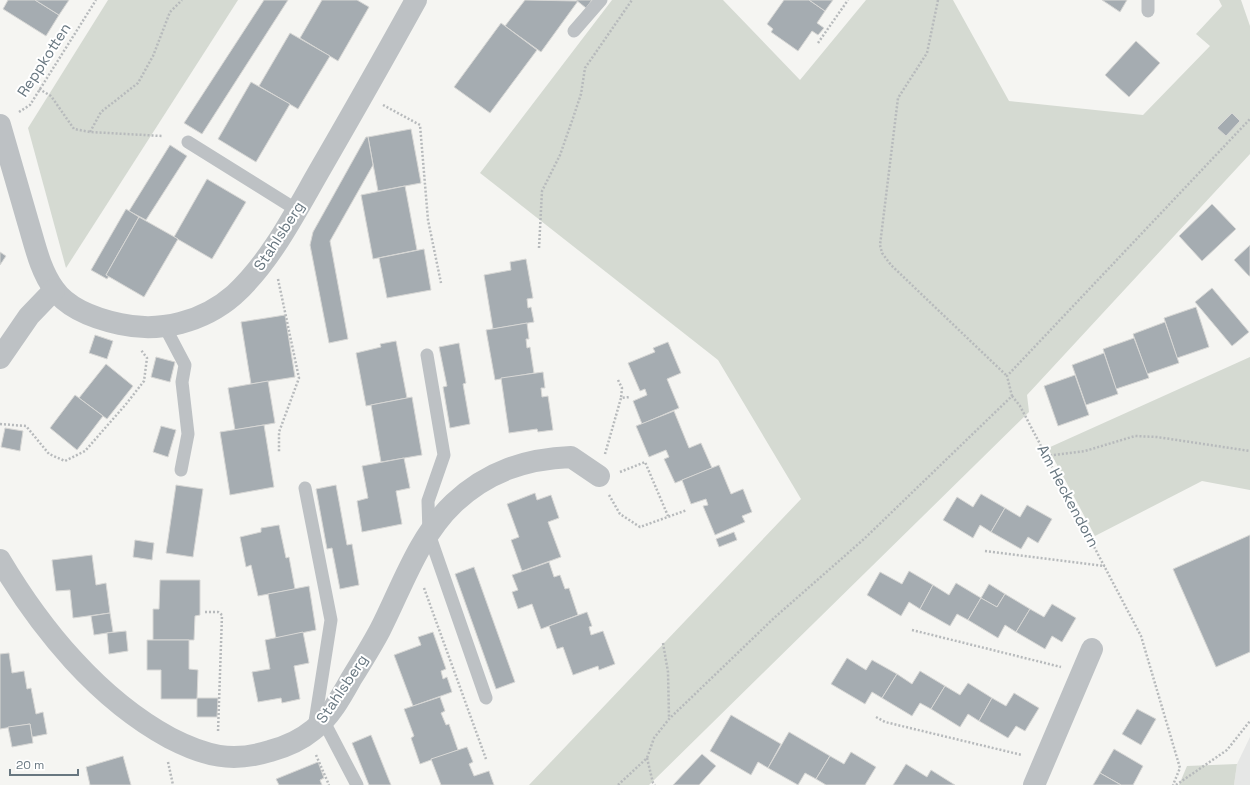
<svg xmlns="http://www.w3.org/2000/svg" width="1250" height="785" viewBox="0 0 1250 785" font-family="'Space Grotesk',sans-serif">
<style>
.built{fill:#e6e7e6}
.green{fill:#d5dad2}
.building{fill:#a5acb1;stroke:#d7d7d5}
.lines{fill:none;stroke-linecap:round;stroke-linejoin:round}
.path{stroke:#b7babc;stroke-width:2.5;stroke-dasharray:2 2;stroke-linecap:butt}
.service{stroke:#bdc1c4;stroke-width:13}
.minor{stroke:#bdc1c4;stroke-width:22}
.labels{text-anchor:middle;stroke-width:4;stroke-linejoin:round;paint-order:stroke}
.street-label{font-size:15px;fill:#687780;stroke:#fff}
</style>
<rect width="100%" height="100%" fill="#f5f5f2"/>
<path class="built" d="M1250 737V785H1234L1237 764Z"/>
<g class="green">
<path d="M108 0H238L66 268 28 128Z"/>
<path d="M612 0H723L800 80 866 0H953L1009 101 1143 115 1210 46 1196 34 1222 6 1219 0H1241L1250 26V154L1027 395 1029 412 649 785H529L801 499 718 360 480 173Z"/>
<path d="M1250 357V490L1202 481 1095 536 1048 448Z"/>
<path d="M1237 764 1234 785H1179L1187 766Z"/>
</g>
<g class="building">
<path d="M8 0H35L59 15 46 36 3 9Z"/>
<path d="M35 0H69L59 15Z"/>
<path d="M264 0H288L202 134 184 123Z"/>
<path d="M322 0H357L369 7 338 61 300 38Z"/>
<path d="M525 0 578 1 541 52 505 26Z"/>
<path d="M576 0H592L586 8Z"/>
<path d="M784 0H809L825 11 817 23 824 28 818 35 812 31 798 51 771 32 773 29 767 24Z"/>
<path d="M809 0H833L825 11Z"/>
<path d="M1102 0H1127L1120 12Z"/>
<path d="M501 23 537 50 490 113 454 87Z"/>
<path d="M290 33 330 56 298 109 259 86Z"/>
<path d="M1136 41 1160 63 1129 97 1105 75Z"/>
<path d="M251 82 290 104 256 162 218 139Z"/>
<path d="M1232 113 1240 121 1226 136 1217 128Z"/>
<path d="M411 129 421 183 378 191 368 137Z"/>
<path d="M366 137H368L373 165 330 241 348 339 329 343 310 245 313 232Z"/>
<path d="M170 145 187 156 146 220 129 211Z"/>
<path d="M207 179 246 202 212 259 174 237Z"/>
<path d="M405 186 417 250 373 259 361 195Z"/>
<path d="M1212 204 1236 229 1202 261 1179 236Z"/>
<path d="M126 209 139 217 106 275 109 276 107 279 91 270Z"/>
<path d="M139 217 178 239 144 297 106 275Z"/>
<path d="M1250 245V276H1249L1234 260Z"/>
<path d="M424 249 431 290 387 298 379 258Z"/>
<path d="M0 252 6 256 0 265Z"/>
<path d="M526 259 533 298 527 299 528 308 531 307 534 322 493 329 484 275 511 270 510 262Z"/>
<path d="M1212 288 1249 332 1232 346 1195 302Z"/>
<path d="M1196 307 1209 347 1177 358 1164 318Z"/>
<path d="M285 315 295 377 251 384 241 322Z"/>
<path d="M1165 322 1179 363 1147 374 1133 334Z"/>
<path d="M527 323 529 339H526L527 348 530 347 534 373 495 380 486 330Z"/>
<path d="M95 335 113 341 107 359 89 353Z"/>
<path d="M1134 338 1149 378 1116 389 1103 349Z"/>
<path d="M396 341 407 398 366 406 356 353 381 347 380 344Z"/>
<path d="M668 342 681 373 667 379 679 408 642 424 633 401 647 395 645 389 640 391 628 363 655 352 653 348Z"/>
<path d="M459 343 466 383 463 384 470 424 450 428 443 387 447 386 439 347Z"/>
<path d="M1104 353 1118 394 1086 405 1072 365Z"/>
<path d="M156 357 175 362 170 382 151 377Z"/>
<path d="M106 364 133 386 107 419 79 398Z"/>
<path d="M543 372 545 388H541L542 397 548 396 553 430 538 432 537 429 509 433 501 378Z"/>
<path d="M1075 375 1089 415 1058 426 1044 386Z"/>
<path d="M268 381 275 423 235 430 228 388Z"/>
<path d="M75 395 103 416 77 450 50 428Z"/>
<path d="M412 397 422 455 381 462 371 405Z"/>
<path d="M674 411 689 448 701 443 712 468 675 483 664 459 669 457 666 450 649 457 636 426Z"/>
<path d="M264 425 274 487 230 495 220 432Z"/>
<path d="M161 426 176 430 168 457 153 452Z"/>
<path d="M5 428 23 431 20 451 1 447Z"/>
<path d="M404 458 410 488 396 491 402 524 362 532 357 501 368 498 362 466Z"/>
<path d="M719 465 731 494 743 489 752 512 742 516 745 522 715 535 703 506 708 505 706 499 691 504 682 480Z"/>
<path d="M176 485 203 489 193 557 166 553Z"/>
<path d="M336 485 347 545 352 544 359 585 340 589 332 548 327 549 316 489Z"/>
<path d="M535 493 537 500 551 495 559 518 548 522 561 557 522 571 511 540 519 537 507 504Z"/>
<path d="M981 494 1005 508 991 532 980 525 973 538 943 520 957 497 973 507Z"/>
<path d="M1027 505 1052 519 1038 543 1028 537 1021 549 991 532 1005 508 1020 517Z"/>
<path d="M279 525 286 558 289 557 295 589 258 596 251 565 246 567 240 537 261 532V528Z"/>
<path d="M734 532 737 540 719 547 716 539Z"/>
<path d="M1250 535V652L1216 667 1173 569Z"/>
<path d="M135 540 154 543 152 560 133 557Z"/>
<path d="M92 555 96 585 106 583 110 613 73 618 70 590 56 591 52 560Z"/>
<path d="M549 562 554 577 560 575 565 589 569 588 578 615 541 629 532 604 518 609 512 592 518 590 512 575Z"/>
<path d="M474 567 515 682 496 689 455 574Z"/>
<path d="M909 571 933 585 920 609 909 602 901 616 867 595 880 572 902 584Z"/>
<path d="M160 580H200V615L195 616 194 640H153V609H159Z"/>
<path d="M956 583 981 598 968 620 957 614 950 626 920 609 933 585 949 595Z"/>
<path d="M989 584 1005 594 997 607 981 598Z"/>
<path d="M309 586 316 630 276 638 268 594Z"/>
<path d="M1005 594 1030 609 1016 632 1005 625 998 638 968 620 981 598 997 607Z"/>
<path d="M1052 604 1076 618 1062 642 1052 636 1045 649 1016 632 1030 609 1044 617Z"/>
<path d="M587 612 592 626 589 627 591 635 603 631 615 664 599 670 598 666 573 675 563 647 557 649 549 626Z"/>
<path d="M110 613 113 632 94 635 91 616Z"/>
<path d="M126 631 128 651 109 654 107 633Z"/>
<path d="M303 632 309 663 294 666 300 699 282 703 281 698 258 702 252 672 270 669 265 640Z"/>
<path d="M433 632 446 669 441 671 443 679 447 677 452 692 413 706 394 655 421 645 418 637Z"/>
<path d="M147 640H189V669L198 670 197 699H161V670H147Z"/>
<path d="M9 653 12 673 24 671 27 689 31 688 36 714 43 712 47 734 32 737 30 724 0 729V654Z"/>
<path d="M847 658 866 670 872 660 897 674 882 698 872 692 865 704 831 684Z"/>
<path d="M920 671 945 686 931 709 920 703 912 716 882 698 897 674 912 684Z"/>
<path d="M968 683 992 698 979 721 968 714 960 727 931 709 945 686 960 695Z"/>
<path d="M1014 693 1039 708 1025 731 1016 726 1008 738 979 721 992 698 1006 706Z"/>
<path d="M440 697 445 711 441 713 446 725 449 724 458 750 420 764 411 738 414 736 404 709Z"/>
<path d="M197 698H218L217 717H197Z"/>
<path d="M1137 709 1156 719 1141 745 1122 734Z"/>
<path d="M731 715 781 744 768 768 758 762 751 775 710 751Z"/>
<path d="M30 724 33 743 12 747 8 727Z"/>
<path d="M789 732 830 756 816 779 805 773 798 785 768 768Z"/>
<path d="M371 735 391 785H369L352 743Z"/>
<path d="M467 747 473 762 469 764 474 776 489 771 494 785H441L431 759Z"/>
<path d="M1114 749 1143 766 1133 785H1121L1100 773Z"/>
<path d="M851 752 876 767 865 785H826L816 779 830 756 844 764Z"/>
<path d="M702 754 716 766 699 785H673Z"/>
<path d="M123 756 131 785H90L86 767Z"/>
<path d="M318 762 324 778 320 780 322 785H279L276 779Z"/>
<path d="M906 764 927 777 931 770 955 785H893Z"/>
<path d="M1100 773 1121 785H1093Z"/>
</g>
<g class="lines">
<g class="path">
<path d="M938 0 927 53 898 98 880 245 882 253 891 265 1007 376"/>
<path d="M818 43 848 0"/>
<path d="M39 89 51 96 74 129 90 132 162 136"/>
<path d="M383 105 420 125 428 220 441 283"/>
<path d="M19 112 30 105 96 0"/>
<path d="M90 132 101 112 138 83 153 56 170 12 182 0"/>
<path d="M539 248 542 191 560 155 573 118 581 94 585 68 632 0"/>
<path d="M278 279 299 378 279 432V452"/>
<path d="M618 380 622 388 621 398"/>
<path d="M1012 396 1020 406 1141 636 1180 768 1173 785"/>
<path d="M0 424 26 426 49 454 65 461 85 451 127 403 144 381 147 358 141 350"/>
<path d="M605 454 621 398 630 397"/>
<path d="M1046 456 1085 451 1135 436 1157 437 1250 451"/>
<path d="M620 472 645 462 668 516"/>
<path d="M609 495 620 514 640 527 687 510"/>
<path d="M985 551 1105 566"/>
<path d="M424 588 486 759"/>
<path d="M205 612H218L222 615 218 732"/>
<path d="M912 630 1061 667"/>
<path d="M663 643 668 672 669 718"/>
<path d="M876 717 885 722 1022 755"/>
<path d="M316 755 329 785"/>
<path d="M647 758 653 783 655 785"/>
<path d="M168 762 173 785"/>
<path d="M618 785 647 758 654 738 669 719 774 618 864 539 1012 396 1007 376 1250 119"/>
<path d="M1176 785 1227 750 1250 721"/>
</g>
<g class="service">
<path d="M1148 0V11"/>
<path d="M574 31 601 0"/>
<path d="M188 142 297 210"/>
<path d="M165 327 185 365 182 382 188 434 181 470"/>
<path d="M427 355 444 455 428 501 429 534 486 698"/>
<path d="M305 488 331 620 314 728"/>
<path d="M323 720 357 785"/>
</g>
<g class="minor">
<path d="M0 125C9 157 19 190 28 222 35 245 40 270 54 289 68 309 97 319 120 324 160 333 203 322 234 295 270 262 294 215 318 173 351 116 384 58 416 0"/>
<path d="M0 358 29 316 54 290"/>
<path d="M0 560C41 629 98 699 170 738 205 756 232 763 270 751 285 747 301 740 313 730 330 717 341 697 351 679 361 663 371 647 380 630 402 587 418 537 454 503 488 471 526 459 571 457L599 476"/>
<path d="M1034 785 1092 649"/>
</g>
</g>
<g class="labels">
<g class="street-label">
<text transform="translate(44 60) rotate(-57)" y="5">Reppkotten</text>
<text transform="translate(279 236) rotate(-57)" y="5">Stahlsberg</text>
<text transform="translate(1068 496) rotate(62)" y="5">Am Heckendorn</text>
<text transform="translate(342 689) rotate(-56)" y="5">Stahlsberg</text>
</g>
</g>
<path d="M10 769v6h68v-6" fill="none" stroke="#687780" stroke-width="2"/>
<text x="16" y="769" font-size="12" fill="#687780" stroke="#ffffff" stroke-width="3" paint-order="stroke">20 m</text>
</svg>
